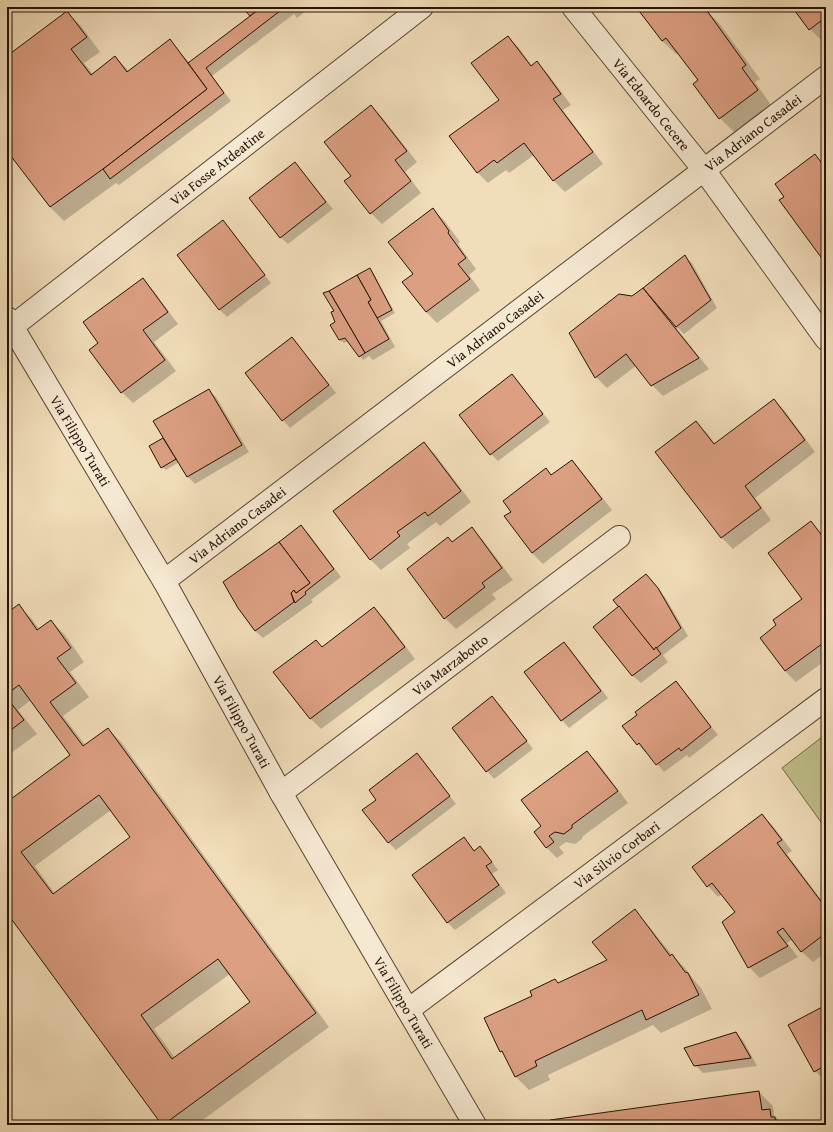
<svg xmlns="http://www.w3.org/2000/svg" width="833" height="1132" viewBox="0 0 833 1132" font-family="'Gentium Book Plus',serif">
<style>
.green{fill:#c0bf8b;stroke:#726848}
.shadow{fill:#0003;fill-rule:evenodd}
.building{fill:#dc9f82;stroke:#251204;fill-rule:evenodd}
.lines{fill:none;stroke-linecap:round;stroke-linejoin:round}
.minor-casing{stroke:#584531;stroke-width:24}
.minor{stroke:#f6e9d2;stroke-width:22}
.labels{text-anchor:middle;stroke-width:3.5;stroke-linejoin:round;paint-order:stroke}
.street-label{font-size:14px;fill:#251204;stroke:#f6e9d2}
</style>
<rect width="100%" height="100%" fill="#f1ddb9"/>
<filter id="stains"><feTurbulence type="fractalNoise" baseFrequency=".005" numOctaves="4"/><feColorMatrix values="0 0 0 0 .2 0 0 0 0 .09 0 0 0 0 .02 0 0 0 .5 -.17"/></filter>
<radialGradient id="worn" r=".72"><stop offset=".6" stop-color="#630" stop-opacity="0"/><stop offset="1" stop-color="#630" stop-opacity=".3"/></radialGradient>
<path class="green" d="M826 734V829L782 768Z"/>
<g class="shadow">
<path d="M244 7H311L297 18 294 14 212 76 231 101 119 185 116 183 64 221 50 207 7 150V58L67 12 81 26 100 52 84 63 93 74 115 57 129 71 169 41 190 63 252 16Z"/>
<path d="M637 7H700L703 11 705 9 719 23 760 79 755 82 771 105 734 132 720 118 699 81 679 53 676 54 662 41Z"/>
<path d="M793 7H826V36L821 40 810 29Z"/>
<path d="M508 37 519 48 532 66 537 63 548 74 571 105 563 110 603 164 565 192 554 181 534 155 509 173 506 170 488 183 477 172 500 100Z"/>
<path d="M371 106 382 117 417 162 405 172 421 193 382 224 371 213 352 176Z"/>
<path d="M815 156 826 166V263Z"/>
<path d="M295 163 333 209 288 244 280 237Z"/>
<path d="M433 210 444 220 460 242 458 244 476 269 469 275 480 290 437 323 426 312 404 282 415 274Z"/>
<path d="M223 222 230 229 271 283 227 317 220 310 178 255Z"/>
<path d="M684 256 692 263 717 308 684 334 678 328 677 329 709 369 663 396 652 385 637 365 607 388 596 377 571 334 632 297Z"/>
<path d="M370 269 373 272 395 313 381 321 395 347 373 360 369 356 363 360 348 341 344 343 340 340 335 311Z"/>
<path d="M143 279 153 290 178 324 154 342 176 371 133 403 122 392 100 343Z"/>
<path d="M292 338 299 346 336 393 290 428 283 420 246 373Z"/>
<path d="M511 375 519 383 550 422 498 461 491 454Z"/>
<path d="M208 390 216 397 249 452 195 484 187 476 179 462 166 470 162 467 163 440 167 443Z"/>
<path d="M774 400 785 411 815 452 755 498 771 520 733 549 722 538 657 452 696 423 707 433 715 444Z"/>
<path d="M424 444 435 454 471 502 440 526 436 522 407 544 410 548 381 570 370 559Z"/>
<path d="M572 461 582 472 612 510 543 564 532 553 512 512 546 470 552 476Z"/>
<path d="M811 523 826 539V660L796 682 785 671 803 599Z"/>
<path d="M301 527 309 534 341 577 311 600 313 602 263 638 255 631 238 608Z"/>
<path d="M471 528 482 539 513 580 492 594 496 599 456 629 445 618 452 543Z"/>
<path d="M654 583 665 597 688 636 663 655 668 662 641 683 633 676 594 627Z"/>
<path d="M18 605 32 619 40 630 51 621 65 635 84 662 70 672 89 697 63 716 86 746 108 729 122 743 329 1027 196 1125H163L7 911V803L71 755 31 700 18 710 37 734 7 756V614ZM111 810 131 838 55 894 35 866ZM230 974 251 1002 175 1058 154 1029Z"/>
<path d="M374 609 385 619 415 659 321 729 310 718 322 648Z"/>
<path d="M564 643 571 650 608 698 569 728 562 720Z"/>
<path d="M676 682 683 690 718 735 689 758 687 755 664 772 646 751 645 752 638 744 624 726Z"/>
<path d="M492 698 500 705 533 749 494 779 487 771Z"/>
<path d="M587 752 598 763 628 803 583 836 582 839 575 844 566 842 559 847 564 853 557 858 546 847 542 827Z"/>
<path d="M417 755 424 762 456 804 396 850 389 843 364 810 378 800Z"/>
<path d="M762 815 773 826 792 851 787 854 826 906V952L813 962 802 952 793 939 787 943 798 957 760 978 749 967 736 913 722 894 718 897 708 886Z"/>
<path d="M464 839 475 851 480 847 487 855 498 870 492 874 506 893 455 930 448 923 413 876Z"/>
<path d="M635 911 648 925 672 955 686 969 694 980 701 988 712 1009 661 1033 653 1025 548 1075 550 1080 529 1090 515 1076 505 1055 501 1051 559 984 608 960Z"/>
<path d="M826 1006V1082L815 1071Z"/>
<path d="M736 1033 743 1040 757 1066 703 1073 695 1065Z"/>
<path d="M759 1092 773 1106 774 1115 784 1125H777L775 1121V1125H552Z"/>
</g>
<g class="building">
<path d="M242 7H262L250 16Z"/>
<path d="M262 7H285L206 68 224 93 110 179 103 169 207 89 188 63Z"/>
<path d="M636 7H697L700 11 705 8 746 65 742 68 758 90 719 119 693 84 698 80 666 38 662 41Z"/>
<path d="M792 7H826V17L809 30Z"/>
<path d="M67 11 87 37 71 49 91 75 115 56 127 72 170 39 207 89 103 169 50 207 7 151V56Z"/>
<path d="M508 36 531 66 537 61 561 94 553 99 593 152 553 181 524 143 497 163 494 160 477 173 449 136 499 100 471 63Z"/>
<path d="M371 105 407 151 395 160 411 181 370 214 344 181 351 176 324 142Z"/>
<path d="M815 154 826 169V264L779 200 784 197 775 184Z"/>
<path d="M295 162 326 202 280 238 249 198Z"/>
<path d="M433 208 449 231 448 233 466 258 458 264 470 279 426 312 402 282 413 274 388 242Z"/>
<path d="M223 220 265 275 219 310 177 255Z"/>
<path d="M685 255 711 300 676 327 643 288Z"/>
<path d="M370 268 392 310 377 318 368 302 371 300 357 275Z"/>
<path d="M357 275 371 300 368 302 389 339 365 353 329 291Z"/>
<path d="M143 278 168 312 143 330 165 360 121 393 89 350 98 343 83 322Z"/>
<path d="M643 288 699 358 651 386 626 354 595 378 569 333 619 294 632 296Z"/>
<path d="M329 291 365 353 359 357 345 338 339 340 330 325 335 322 331 312 334 311 323 293Z"/>
<path d="M292 337 329 385 282 421 245 373Z"/>
<path d="M512 374 543 414 490 455 459 415Z"/>
<path d="M209 389 242 445 187 477 153 421Z"/>
<path d="M774 399 805 440 745 486 761 508 721 538 655 452 696 421 714 444Z"/>
<path d="M163 438 176 459 161 468 149 446Z"/>
<path d="M424 442 461 491 428 516 425 512 397 532 400 536 370 560 333 511Z"/>
<path d="M572 460 602 499 532 553 504 516 511 512 503 501 546 468 551 475Z"/>
<path d="M811 521 826 541V641L785 671 760 638 776 625 773 620 802 599 768 553Z"/>
<path d="M301 525 334 569 305 592 306 594 295 603 291 593 294 590 296 593 310 583 279 542Z"/>
<path d="M472 527 502 568 482 583 485 587 444 619 407 569 448 537 452 542Z"/>
<path d="M279 542 310 583 296 593 294 590 291 593 294 602 255 631 238 608 223 582Z"/>
<path d="M646 574 658 588 681 628 654 650 613 600Z"/>
<path d="M19 604 37 630 51 620 71 648 57 658 76 683 50 702 83 746 108 728 316 1013 163 1125H162L7 913V802L70 755 19 685 7 694V613ZM99 795 130 837 53 894 21 852ZM218 959 250 1002 172 1059 141 1015Z"/>
<path d="M619 606 654 650 656 647 661 654 632 676 593 627Z"/>
<path d="M374 607 405 647 310 719 273 672 316 640 322 647Z"/>
<path d="M564 642 601 691 561 721 524 672Z"/>
<path d="M676 681 711 727 681 751 679 748 656 765 639 743 637 745 622 726 637 715 635 712Z"/>
<path d="M492 696 527 741 486 772 452 728Z"/>
<path d="M7 698 24 720 7 733Z"/>
<path d="M587 751 618 791 572 825V828L564 834 555 832 549 836 554 842 546 848 534 832 541 826 521 800Z"/>
<path d="M417 753 450 796 388 843 362 810 376 800 369 790Z"/>
<path d="M762 814 782 840 777 843 826 908V933L801 952 783 928 777 932 788 946 748 968 722 922 735 912 712 883 707 887 692 867Z"/>
<path d="M464 837 474 851 480 846 492 862 486 866 499 885 447 923 412 875Z"/>
<path d="M635 909 670 956 672 954 685 972 688 973 699 995 646 1020 642 1010 535 1061 537 1066 515 1077 502 1051 500 1052 484 1018 532 996 530 991 555 979 558 983 607 960 592 942Z"/>
<path d="M826 1005V1065L814 1072 788 1025Z"/>
<path d="M736 1032 751 1058 694 1066 684 1048Z"/>
<path d="M759 1091 762 1110 770 1109 771 1117H775L776 1125H551L550 1120Z"/>
</g>
<g class="lines">
<defs>
<g id="minor">
<path id="s1" d="M573 7 704 170 826 339"/>
<path id="s2" d="M7 318 164 581 281 793 475 1125"/>
<path id="s3" d="M13 326 422 7"/>
<path id="s4" d="M164 581 826 77"/>
<path id="s5" d="M281 793 619 537"/>
<path id="s6" d="M408 1010 826 699"/>
</g>
</defs>
<use href="#minor" class="minor-casing"/>
<use href="#minor" class="minor"/>
</g>
<g class="labels">
<g class="street-label">
<text dy="5" stroke="none"><textPath href="#s1" startOffset="125">Via Edoardo Cecere</textPath></text>
<text dy="5" stroke="none"><textPath href="#s4" startOffset="740">Via Adriano Casadei</textPath></text>
<text dy="5" stroke="none"><textPath href="#s3" startOffset="259">Via Fosse Ardeatine</textPath></text>
<text dy="5" stroke="none"><textPath href="#s4" startOffset="416">Via Adriano Casadei</textPath></text>
<text dy="5" stroke="none"><textPath href="#s2" startOffset="143">Via Filippo Turati</textPath></text>
<text dy="5" stroke="none"><textPath href="#s4" startOffset="92">Via Adriano Casadei</textPath></text>
<text dy="5" stroke="none"><textPath href="#s5" startOffset="212">Via Marzabotto</textPath></text>
<text dy="5" stroke="none"><textPath href="#s2" startOffset="467">Via Filippo Turati</textPath></text>
<text dy="5" stroke="none"><textPath href="#s6" startOffset="260">Via Silvio Corbari</textPath></text>
<text dy="5" stroke="none"><textPath href="#s2" startOffset="791">Via Filippo Turati</textPath></text>
</g>
</g>
<rect width="833" height="1132" fill="none" stroke="#f1ddb9" stroke-width="24"/>
<rect x="8" y="8" width="817" height="1116" fill="none" stroke="#251204" stroke-width="2"/>
<rect x="12" y="12" width="809" height="1108" fill="none" stroke="#251204"/>
<rect width="100%" height="100%" filter="url(#stains)"/>
<rect width="100%" height="100%" fill="url(#worn)"/>
</svg>
